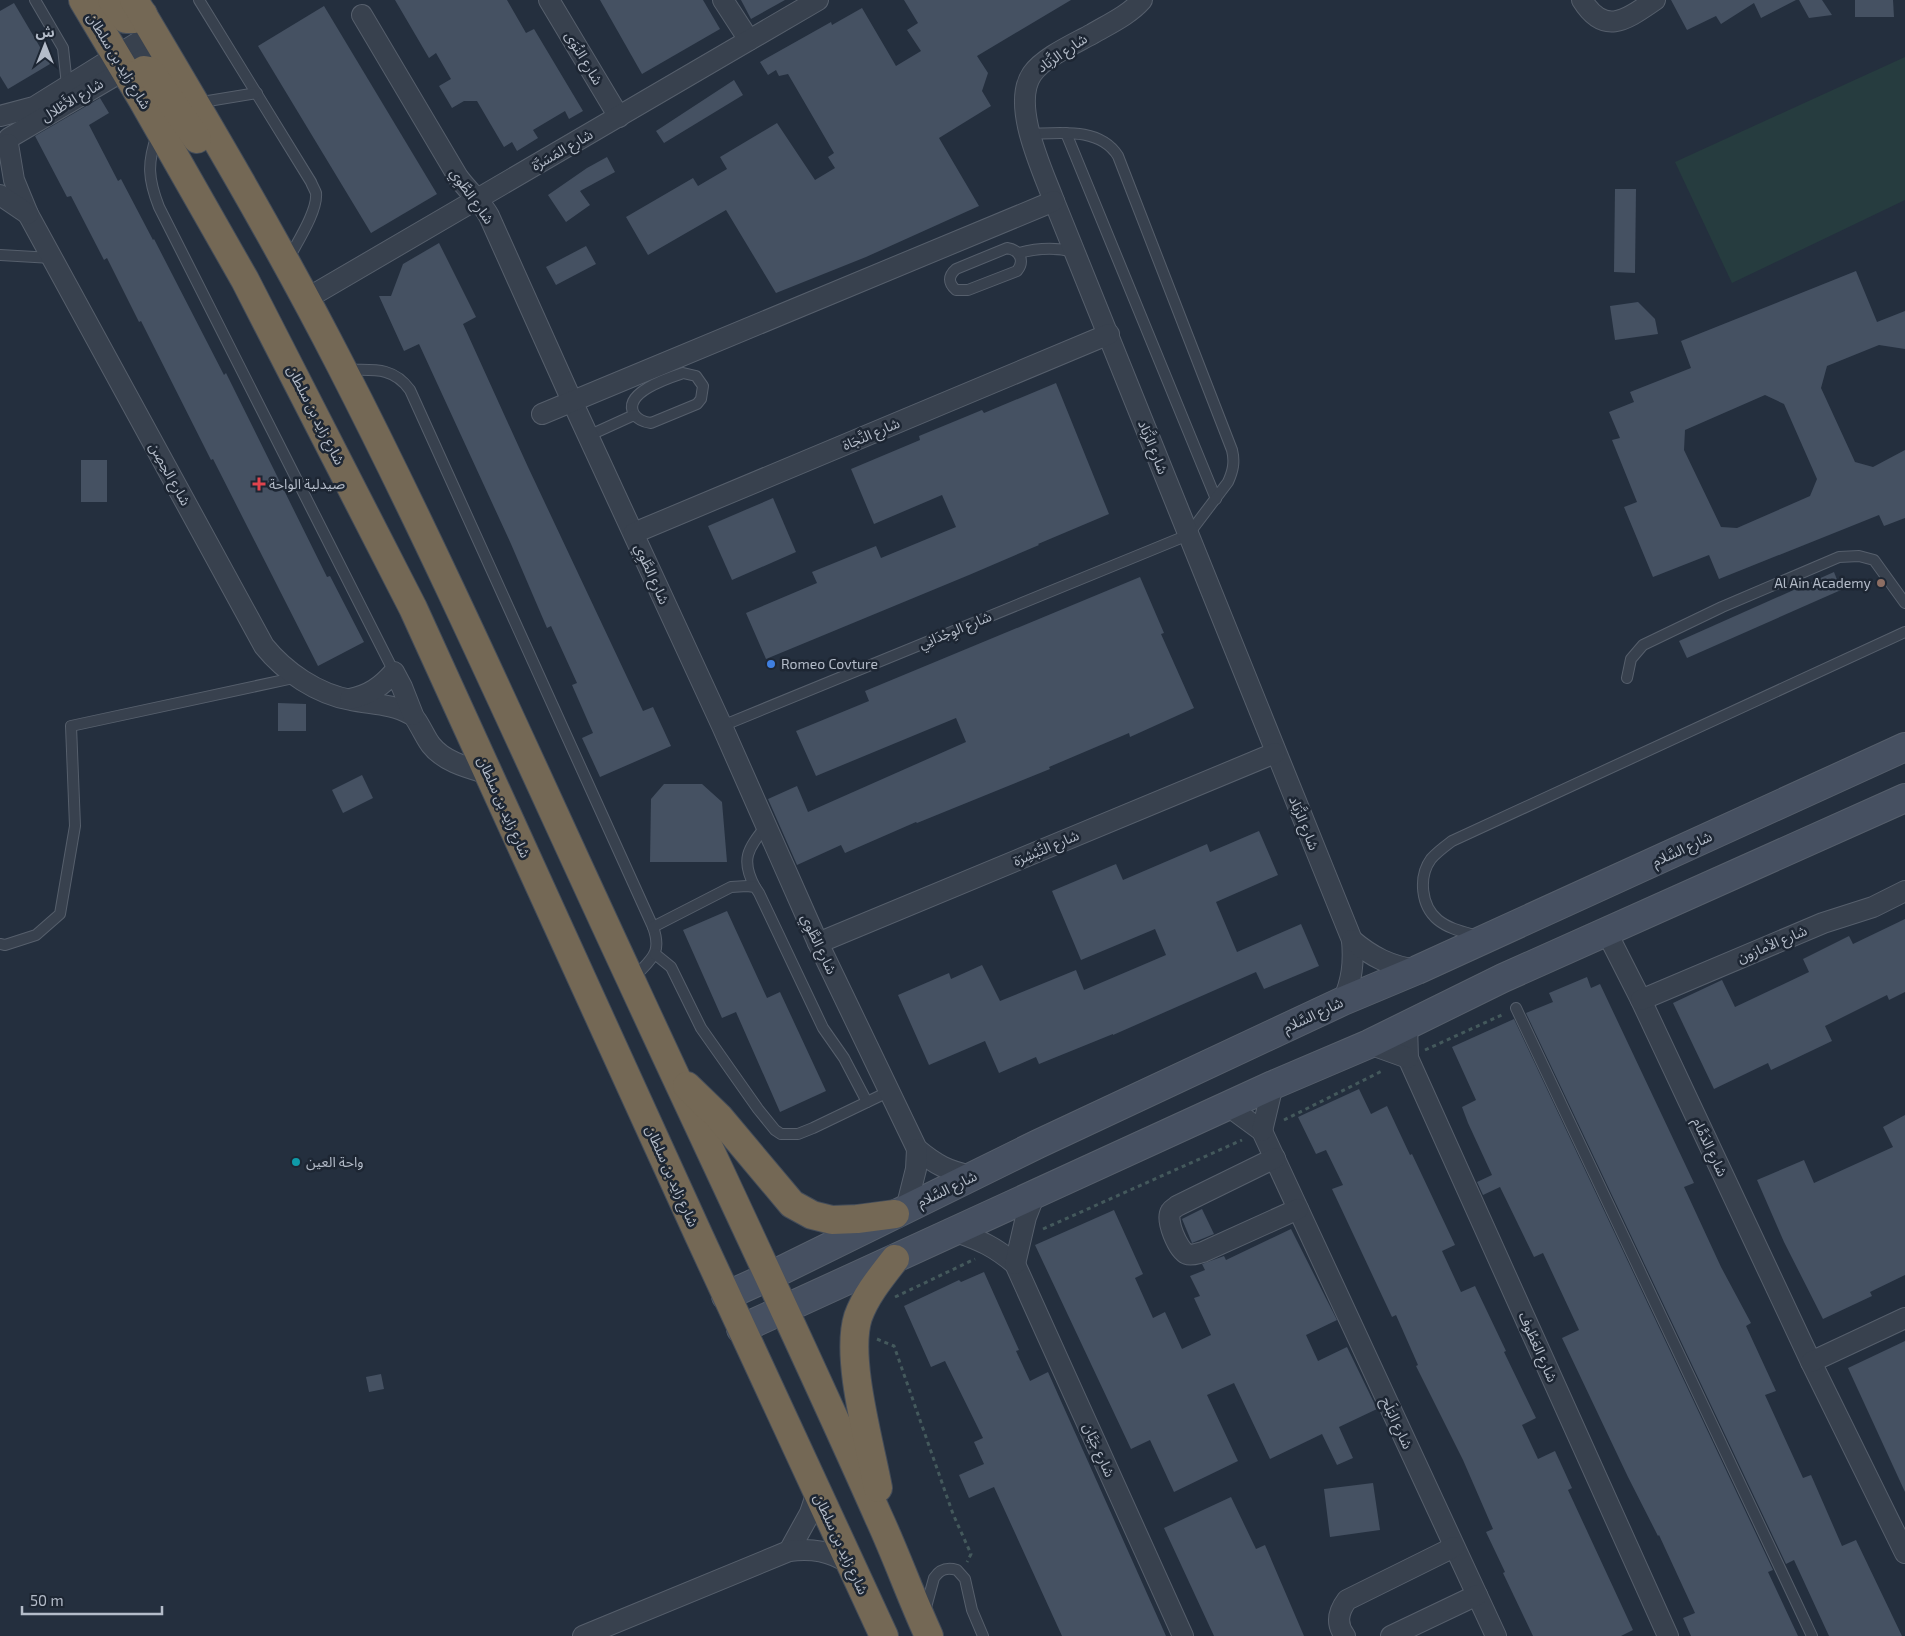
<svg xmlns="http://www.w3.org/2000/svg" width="1905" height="1636" viewBox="0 0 1905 1636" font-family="'Exo 2','Noto Sans Arabic',sans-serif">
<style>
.green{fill:#263c3f}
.building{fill:#455162;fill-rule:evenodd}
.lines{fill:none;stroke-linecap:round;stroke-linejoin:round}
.lane-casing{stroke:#565f6c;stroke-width:12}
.street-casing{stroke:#565f6c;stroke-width:22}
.secondary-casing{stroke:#565f6c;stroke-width:30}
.highway-casing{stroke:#434c59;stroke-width:30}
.path{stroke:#44595c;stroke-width:3;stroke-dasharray:4 4;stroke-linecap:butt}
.lane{stroke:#38414e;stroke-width:10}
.street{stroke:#38414e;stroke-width:20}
.secondary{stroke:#465061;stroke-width:28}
.highway{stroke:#746855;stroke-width:28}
.health-dot{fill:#e0444e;stroke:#1d2633;stroke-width:2}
.education-dot{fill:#8d6e63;stroke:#1d2633;stroke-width:2}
.shop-dot{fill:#3f7fe0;stroke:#1d2633;stroke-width:2}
.culture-dot{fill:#0f9aa8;stroke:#1d2633;stroke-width:2}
.labels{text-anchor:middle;stroke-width:5;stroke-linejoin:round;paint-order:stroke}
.street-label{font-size:14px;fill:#b4bcc9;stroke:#1d2633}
.poi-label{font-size:14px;fill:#b4bcc9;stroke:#1d2633;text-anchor:start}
</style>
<rect width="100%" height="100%" fill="#242f3e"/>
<path class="green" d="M1905 57V200L1732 283 1675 162Z"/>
<g class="building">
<path d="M395 0H507L526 33 534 29 583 111 569 119 565 111 533 130 538 138 517 151 512 142 504 147 477 101H464L452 108 439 86 451 79 436 53 429 58Z"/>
<path d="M600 0H703L720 29 642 74Z"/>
<path d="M741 0H785L751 19Z"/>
<path d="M904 0H1071L977 56 988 73 982 91 991 106 939 138 979 206 866 257 776 293 726 210 648 255 626 217 693 178 698 186 727 169 720 157 777 123 815 180 835 168 828 157 834 153 788 74 779 76 776 70 768 75 760 62 831 22 832 25 862 8 896 66 921 51 907 30 918 23Z"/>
<path d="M1671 0H1796L1761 18 1754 3 1721 24 1716 16 1687 30Z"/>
<path d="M1799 0H1822L1832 15 1809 18Z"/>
<path d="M1855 0H1893L1894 17H1855Z"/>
<path d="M14 3 50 64 8 89 0 76V11Z"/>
<path d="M324 6 437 194 371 233 258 46Z"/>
<path d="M734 80 743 95 664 143 656 131Z"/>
<path d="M100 98 109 113 89 125 118 181 121 179 153 240 154 239 224 375 226 373 327 577 330 576 364 642 318 666 213 459 211 460 141 321 139 322 107 258 104 260 71 196 67 197 35 136Z"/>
<path d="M607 157 615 172 580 191 590 205 566 222 548 195 587 168Z"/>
<path d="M1615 189H1636L1635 273 1614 272Z"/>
<path d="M439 243 476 317 463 324 528 467 643 711 653 707 671 746 600 777 582 738 593 733 572 685 577 683 551 626 547 628 511 544 419 344 404 351 379 296H391L403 264Z"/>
<path d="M586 246 596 264 556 285 546 267Z"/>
<path d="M1856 271 1877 322 1905 311V349L1879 345 1827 366 1821 388 1855 462 1873 467 1905 450V518L1884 526 1879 515 1719 579 1709 555 1653 577 1624 507 1637 502 1612 440 1620 438 1609 412 1634 402 1630 392 1691 368 1681 341ZM1765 395 1784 404 1817 479 1810 496 1737 528 1721 527 1684 450 1685 430Z"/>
<path d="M1638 302 1655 319 1658 334 1615 340 1610 306Z"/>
<path d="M1056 383 1109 514 1038 544 1039 545 969 575 766 659 746 613 817 583 812 572 876 546 881 558 956 527 942 495 874 524 851 469 920 440 919 436 982 410 984 413Z"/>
<rect x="81" y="460" width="26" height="42"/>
<path d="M773 498 796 552 732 580 708 526Z"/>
<path d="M1834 572 1841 590 1687 658 1679 641Z"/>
<path d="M1140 577 1164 633 1161 634 1194 708 1130 737 1129 733 1049 767 1050 769 917 823 916 822 845 853 841 845 797 865 768 799 797 786 808 812 966 742 956 718 816 776 796 731 869 701 865 691Z"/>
<path d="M278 703 306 704V731H278Z"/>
<path d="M362 775 373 798 343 813 332 790Z"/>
<path d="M664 784H702L722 802 727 862H650L651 799Z"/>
<path d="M1259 831 1278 875 1216 902 1237 952 1301 924 1319 966 1264 989 1256 972 1113 1035V1034L1039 1064 1036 1057 999 1073 985 1041 929 1065 898 995 949 973 951 979 982 965 1000 1001 1076 970 1084 990 1166 955 1155 929 1081 960 1052 891 1116 864 1123 880 1207 844 1210 852Z"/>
<path d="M727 911 767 998 780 992 826 1091 780 1112 736 1012 722 1018 683 930Z"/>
<path d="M1905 919V992L1889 1000 1887 995 1825 1026 1832 1041 1771 1070 1768 1063 1714 1089 1673 1003 1722 980 1735 1007 1809 972 1803 959 1849 936 1853 944Z"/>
<path d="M1587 977 1591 988 1600 984 1694 1183 1684 1187 1721 1267 1751 1323 1746 1326 1776 1391 1765 1395 1803 1478 1811 1475 1842 1546 1856 1540 1902 1636H1829L1794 1560 1786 1564 1526 1013 1553 1002 1549 993Z"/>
<path d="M1514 1019 1773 1570 1768 1572 1798 1636H1691L1683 1618 1695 1613 1659 1535 1658 1536 1628 1477 1562 1338 1579 1330 1543 1253 1534 1257 1500 1187 1483 1195 1478 1184 1477 1182 1492 1175 1468 1123 1462 1107 1476 1100 1452 1047Z"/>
<path d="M1359 1089 1371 1114 1387 1106 1410 1155 1412 1154 1455 1245 1442 1251 1461 1292 1475 1286 1506 1351 1504 1352 1536 1418 1522 1425 1538 1459 1555 1451 1572 1488 1568 1490 1633 1630 1621 1636H1533L1503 1573 1505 1572 1486 1532 1493 1529 1463 1460 1416 1366 1418 1365 1396 1315 1392 1317 1332 1189 1343 1185 1326 1150 1316 1154 1298 1117Z"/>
<path d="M1905 1115V1275L1870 1292 1872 1296 1823 1319 1784 1242 1757 1180 1804 1160 1814 1183 1893 1147 1883 1127Z"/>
<path d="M1202 1209 1214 1234 1192 1243 1182 1219Z"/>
<path d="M1114 1210 1143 1274 1135 1278 1153 1318 1165 1312 1182 1349 1211 1335 1194 1298 1200 1296 1190 1276 1205 1270 1202 1264 1224 1256 1226 1260 1291 1229 1337 1320 1306 1335 1318 1361 1347 1347 1377 1409 1339 1427 1353 1458 1337 1465 1322 1434 1270 1459 1234 1383 1207 1395 1238 1461 1174 1492 1150 1440 1131 1449 1035 1245Z"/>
<path d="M984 1272 1019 1350 1016 1351 1030 1381 1048 1372 1166 1636H1062L994 1487 969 1498 959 1475 984 1464 974 1442 983 1438 945 1361 931 1367 904 1306 959 1280 961 1282Z"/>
<path d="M1905 1341V1492L1848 1368Z"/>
<path d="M381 1374 384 1389 369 1392 366 1377Z"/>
<path d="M1373 1483 1380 1530 1330 1537 1324 1489Z"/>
<path d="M1231 1497 1256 1549 1265 1545 1304 1636H1214L1164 1528Z"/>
</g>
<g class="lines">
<defs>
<g id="lane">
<path d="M35 0 63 48 67 85"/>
<path d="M199 0 311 182C312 185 315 190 316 193 318 211 296 244 288 260"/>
<path d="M196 103 257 93"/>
<path d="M1066 133 1216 499"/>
<path d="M157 135C147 163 148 179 159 207L394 672"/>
<path d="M1007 248C1020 250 1025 261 1017 271L968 290H956C948 283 948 276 956 269Z"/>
<path d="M1019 253C1038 248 1055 247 1074 252"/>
<path d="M0 255 52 258"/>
<path d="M346 370C372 370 393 366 410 390L653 927C663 955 650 959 632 980"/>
<path d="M683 373 696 376 703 386 701 399 697 404 651 423C643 422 638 420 634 414 622 393 668 378 683 373Z"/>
<path d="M588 436 634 415"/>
<path d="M1627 678 1631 659 1643 645 1722 607 1839 557 1859 556 1874 560 1905 603"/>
<path d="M722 726 1188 535 1228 482C1233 471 1235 462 1232 450L1118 156C1100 127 1060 133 1030 134"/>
<path d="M755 887C740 859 748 849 766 826"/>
<path d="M653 927 731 887 747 886 755 887 759 893 823 1028 844 1058 867 1102"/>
<path d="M1478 936C1464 932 1449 929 1438 920 1421 906 1418 877 1431 859 1437 852 1444 847 1452 841L1905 632"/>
<path d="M0 944 5 945 36 935 60 914 75 826 71 726 298 677"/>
<path d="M655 954 671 967 701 1028 758 1109 775 1130 781 1134H798L813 1128 890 1091"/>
<path d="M1516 1008 1812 1636"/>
<path d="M925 1611 934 1578C940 1569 947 1567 957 1570L965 1579 972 1610 983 1636"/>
</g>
<g id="street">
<path d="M549 0 619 117"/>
<path d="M723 0 749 40"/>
<path d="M1142 0C1129 15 1109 24 1092 34 1074 44 1044 57 1032 74 1011 105 1042 169 1054 201L1352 940C1354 963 1352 980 1343 1001"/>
<path d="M1582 0C1605 37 1627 19 1655 0"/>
<path d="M362 15 458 177C468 191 481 201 489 216L572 401 722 726 818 943 917 1149C936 1165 948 1171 972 1176"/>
<path d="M0 116 34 107 153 33"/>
<path d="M9 138 162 48"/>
<path d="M8 144 14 180 28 214 264 646C285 672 317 694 351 700 370 704 393 704 410 714 417 717 425 738 431 745 444 762 469 768 489 774"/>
<path d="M0 195 28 214"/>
<path d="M306 299 818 0"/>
<path d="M542 414 1054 201"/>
<path d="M634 533 1109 334"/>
<path d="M350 699C369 695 381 687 394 672L402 687 413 715"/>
<path d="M1607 933 1641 1000 1811 1362 1905 1553"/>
<path d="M1352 940C1372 957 1390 966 1417 970"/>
<path d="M818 943 1275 753"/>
<path d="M1641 1000 1823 923 1873 907 1905 891"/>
<path d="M1407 1025 1408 1058 1668 1636"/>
<path d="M1369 1044 1408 1058"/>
<path d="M1228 1106 1262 1131 1496 1636"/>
<path d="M1262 1131 1273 1085"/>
<path d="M1275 1158 1177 1206C1175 1208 1172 1209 1171 1211 1165 1220 1178 1250 1187 1254 1192 1256 1198 1253 1203 1252L1298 1209"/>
<path d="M906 1209 916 1169 917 1149"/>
<path d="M956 1232C980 1240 995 1247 1015 1264L1183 1636"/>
<path d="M1015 1264 1026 1217 1035 1194"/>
<path d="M1811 1362 1905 1318"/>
<path d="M789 1551 810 1513 817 1492"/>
<path d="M583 1636 789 1551C812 1548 830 1551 850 1564"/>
<path d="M1345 1636C1336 1624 1338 1612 1347 1600L1454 1547"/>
<path d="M1391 1636 1477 1595"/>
</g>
<g id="secondary">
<path d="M726 1296 770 1276 1038 1144 1343 1001 1417 970 1905 747"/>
<path d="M741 1329 1273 1085 1369 1044 1503 978 1905 798"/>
</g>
<g id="highway">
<path d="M83 0 142 99 245 280 413 608 700 1238 884 1636"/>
<path d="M112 0 126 19H135L143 14"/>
<path d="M134 0C206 121 277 241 341 366 444 567 535 774 630 978 713 1158 799 1337 879 1518 897 1557 911 1597 929 1636"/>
<path d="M130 79 144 70 150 71 197 139"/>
<path d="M687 1086 719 1117 792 1204 812 1215 832 1220 857 1219 895 1214"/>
<path d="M878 1488C870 1444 845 1358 858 1317 866 1295 881 1277 895 1259"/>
</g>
</defs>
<use href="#lane" class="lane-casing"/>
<use href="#street" class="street-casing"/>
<use href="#secondary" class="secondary-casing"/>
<use href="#highway" class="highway-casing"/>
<g class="path">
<path d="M1425 1050 1504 1014"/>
<path d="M1284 1120 1384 1070"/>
<path d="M1043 1229 1242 1140"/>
<path d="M895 1297 975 1259"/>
<path d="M877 1339 894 1346 953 1514 971 1554 967 1562"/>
</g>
<use href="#lane" class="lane"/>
<use href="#street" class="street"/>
<use href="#secondary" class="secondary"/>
<use href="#highway" class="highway"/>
</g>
<path class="health-dot" d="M256.5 476.5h5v5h5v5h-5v5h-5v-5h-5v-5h5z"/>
<circle class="education-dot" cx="1881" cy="583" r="5"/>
<circle class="shop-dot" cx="771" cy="664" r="5"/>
<circle class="culture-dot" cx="296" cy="1162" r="5"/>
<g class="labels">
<g class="street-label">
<text transform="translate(1062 53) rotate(-34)" y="5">شارع الزَّبَاد</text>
<text transform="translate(584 58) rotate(59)" y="5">شارع النُوَى</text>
<text transform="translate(119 61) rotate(59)" y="5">شارع زايد بن سلطان</text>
<text transform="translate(72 100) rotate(-31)" y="5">شارع الأَطْلال</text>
<text transform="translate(562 150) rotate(-30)" y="5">شارع المَسَرَّة</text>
<text transform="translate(472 196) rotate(55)" y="5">شارع الطَّوِي</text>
<text transform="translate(316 415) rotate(63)" y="5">شارع زايد بن سلطان</text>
<text transform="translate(871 434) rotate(-23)" y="5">شارع النَّجَاة</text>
<text transform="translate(1153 447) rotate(68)" y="5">شارع الزَّبَاد</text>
<text transform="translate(170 474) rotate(61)" y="5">شارع الحِصِن</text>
<text transform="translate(652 574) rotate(66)" y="5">شارع الطَّوِي</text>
<text transform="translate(955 630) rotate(-22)" y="5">شارع الوِجْدَانِي</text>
<text transform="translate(504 807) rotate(66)" y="5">شارع زايد بن سلطان</text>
<text transform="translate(1304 823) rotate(68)" y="5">شارع الزَّبَاد</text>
<text transform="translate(1046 848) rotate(-23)" y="5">شارع التَّبْشِرَة</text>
<text transform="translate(1682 849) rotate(-25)" y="5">شارع السَّلام</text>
<text transform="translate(819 944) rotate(65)" y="5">شارع الطَّوِي</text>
<text transform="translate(1772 944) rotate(-23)" y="5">شارع الأمازون</text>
<text transform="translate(1313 1015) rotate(-25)" y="5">شارع السَّلام</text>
<text transform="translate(1710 1147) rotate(65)" y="5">شارع الدَمَّام</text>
<text transform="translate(672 1176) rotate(66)" y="5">شارع زايد بن سلطان</text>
<text transform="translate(947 1189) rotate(-26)" y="5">شارع السَّلام</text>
<text transform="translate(1538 1347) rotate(66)" y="5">شارع العَطُوف</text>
<text transform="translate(1397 1423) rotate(65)" y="5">شارع البَلَح</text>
<text transform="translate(1099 1450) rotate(66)" y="5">شارع جَيَّان</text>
<text transform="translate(841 1544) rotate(65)" y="5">شارع زايد بن سلطان</text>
</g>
<g class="poi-label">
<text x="269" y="489">صيدلية الواحة</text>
<text x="1871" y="588" text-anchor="end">Al Ain Academy</text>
<text x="781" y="669">Romeo Covture</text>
<text x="306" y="1167">واحة العين</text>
</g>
</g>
<g transform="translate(45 45)" stroke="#1d2633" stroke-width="4" paint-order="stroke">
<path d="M0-4L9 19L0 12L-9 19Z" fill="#b4bcc9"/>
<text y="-8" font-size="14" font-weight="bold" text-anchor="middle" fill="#b4bcc9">ش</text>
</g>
<path d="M22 1606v8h140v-8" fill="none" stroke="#b4bcc9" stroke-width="2.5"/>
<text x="30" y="1606" font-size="15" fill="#b4bcc9" stroke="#1d2633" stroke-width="4" paint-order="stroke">50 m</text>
</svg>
